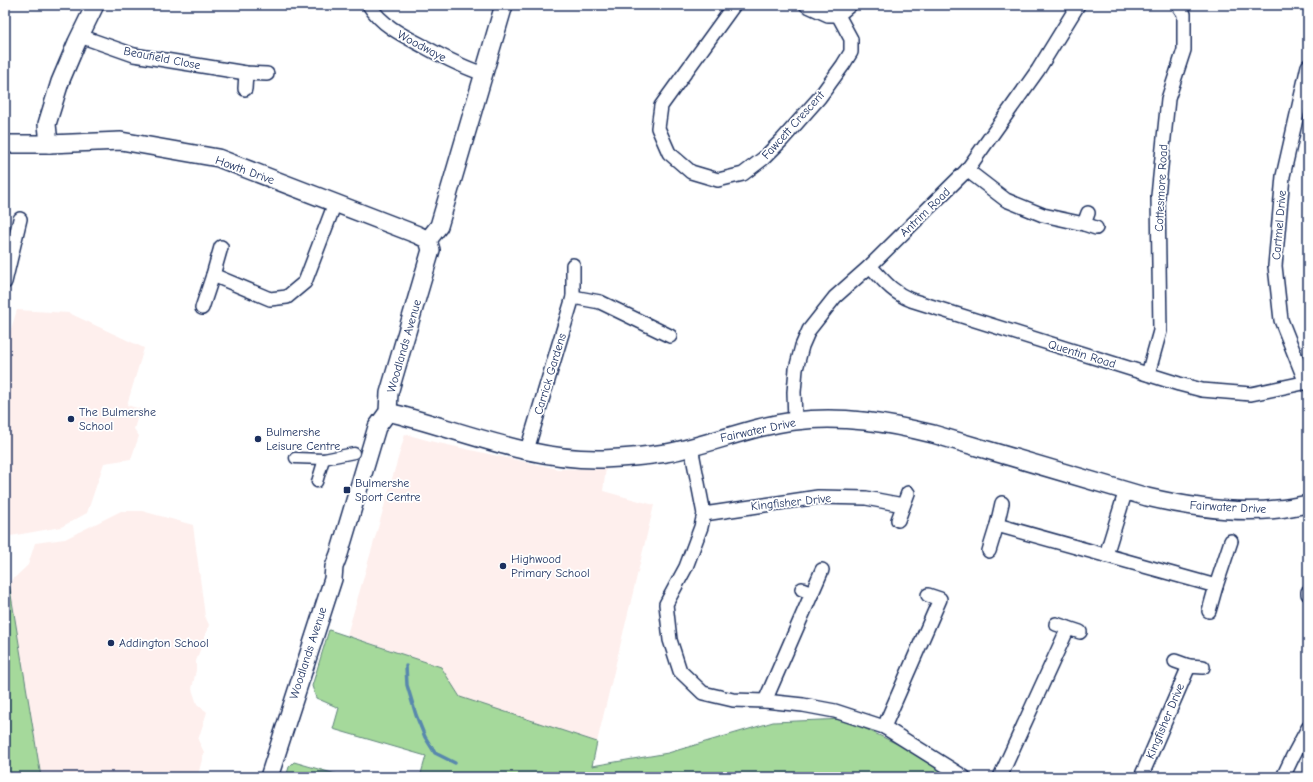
<svg xmlns="http://www.w3.org/2000/svg" width="1313" height="782" viewBox="0 0 1313 782" font-family="'Comic Neue',sans-serif">
<style>
.built{fill:#feefed}
.green{fill:#a5d99b;stroke:#60847c}
.lines{fill:none;stroke-linecap:round;stroke-linejoin:round}
.stream{stroke:#5888ad;stroke-width:3.5}
.pedestrian-casing{stroke:#1b2f5e;stroke-width:13}
.minor-casing{stroke:#1b2f5e;stroke-width:16}
.tertiary-casing{stroke:#1b2f5e;stroke-width:20}
.pedestrian{stroke:#fff;stroke-width:10}
.minor{stroke:#fff;stroke-width:13}
.tertiary{stroke:#fff;stroke-width:17}
.poi-dot{fill:#1b2f5e;stroke:#fff;stroke-width:1.5}
.labels{text-anchor:middle;stroke-width:3.5;stroke-linejoin:round;paint-order:stroke}
.street-label{font-size:12px;fill:#1b2f5e;stroke:#fff}
.poi-label{font-size:12px;fill:#1b2f5e;stroke:#fff;text-anchor:start}
</style>
<rect width="100%" height="100%" fill="#fff"/>
<filter id="ink" filterUnits="userSpaceOnUse"><feTurbulence type="fractalNoise" baseFrequency=".025" numOctaves="2"/><feDisplacementMap in="SourceGraphic" scale="8" xChannelSelector="R" yChannelSelector="G"/><feConvolveMatrix kernelMatrix="1 2 1 2 8 2 1 2 1" color-interpolation-filters="sRGB"/></filter>
<g filter="url(#ink)">
<g class="built">
<path d="M17 310 69 313 144 348 127 405 140 409 134 429 139 436 131 459 104 463 87 513 61 527 5 537V334L10 332Z"/>
<path d="M405 434 434 442 558 469 606 468 603 491 654 505 597 742 460 697 441 667 347 635Z"/>
<path d="M121 511H142L193 525 205 616 209 625 196 661V670L192 689 197 704 207 712 198 740 204 752 198 775 202 777H41L9 583 28 565 35 543 65 539Z"/>
</g>
<g class="green">
<path d="M5 583H9L41 777H5Z"/>
<path d="M329 630 441 667 460 697 597 742 592 766 668 753 773 722 845 719 914 752 950 777H420L426 756 333 729 339 708 316 698 312 686Z"/>
<path d="M294 762 346 777H286L289 767Z"/>
</g>
<g class="lines">
<path class="stream" d="M406 666 407 685 416 715 425 737 435 753 455 763"/>
<defs>
<g id="pedestrian">
<path d="M295 458 324 459 354 453"/>
<path d="M317 482 324 459"/>
</g>
<g id="minor">
<path d="M369 5C382 26 404 36 425 47 445 58 462 67 484 74"/>
<path d="M734 5 661 106 658 128 669 153 691 172 718 180 743 174 764 158 782 140 819 98 843 65 851 52V39L838 15"/>
<path d="M806 5 828 15H838L850 5"/>
<path d="M80 36 134 55 246 73 267 74"/>
<path d="M245 89 246 73"/>
<path d="M967 170 1006 200 1043 215 1084 224 1088 213"/>
<path d="M1084 224 1096 228"/>
<path d="M221 247 213 275 270 299 287 297 305 282 335 203"/>
<path d="M870 266C884 281 892 292 911 300L1179 384 1202 390 1251 394 1308 382"/>
<path d="M5 282 20 219"/>
<path d="M573 297 600 302 670 336"/>
<path d="M202 308 213 275"/>
<path d="M1148 374 1160 331 1158 196 1168 99 1184 50V14L1178 5"/>
<path d="M1306 383 1281 320 1275 266 1283 176 1308 66"/>
<path d="M795 421 794 392 796 369 802 346 809 330 835 297 870 266 967 170 1038 70 1078 5"/>
<path d="M691 447 704 514 701 527 686 567 666 604 670 640 680 671 703 693 733 700 765 701 803 705 835 711 884 727 964 777"/>
<path d="M527 450 573 297V265"/>
<path d="M704 514 818 497 866 498 903 505"/>
<path d="M898 520 908 493"/>
<path d="M997 525 1216 586"/>
<path d="M989 551 997 525 1002 503"/>
<path d="M1106 555 1126 490"/>
<path d="M1308 592V594"/>
<path d="M812 593 822 570"/>
<path d="M1209 611 1216 586 1231 541"/>
<path d="M1056 624 1068 628"/>
<path d="M1175 661 1189 666"/>
<path d="M765 701 812 593 802 589"/>
<path d="M884 727 940 599 928 595"/>
<path d="M1000 777 1068 628 1080 632"/>
<path d="M1141 777 1189 666 1203 667"/>
<path d="M1283 777 1293 756 1308 728"/>
</g>
<g id="tertiary">
<path d="M5 144H49L121 141 218 158 418 235 428 240"/>
<path d="M49 144 47 124 60 82 77 42 95 5"/>
<path d="M428 240 439 226 504 5"/>
<path d="M388 412C459 429 529 461 603 459 624 458 646 456 666 453 710 445 751 426 795 421 842 415 888 423 933 434L1147 497C1189 507 1234 514 1278 509 1288 508 1298 506 1308 504"/>
<path d="M269 777 333 579 334 567 339 554 377 427 388 412 389 393 431 250 428 240"/>
</g>
</defs>
<use href="#pedestrian" class="pedestrian-casing"/>
<use href="#minor" class="minor-casing"/>
<use href="#tertiary" class="tertiary-casing"/>
<use href="#pedestrian" class="pedestrian"/>
<use href="#minor" class="minor"/>
<use href="#tertiary" class="tertiary"/>
</g>
</g>
<g class="poi-dot">
<circle cx="71" cy="419" r="4"/>
<circle cx="258" cy="439" r="4"/>
<rect x="343" y="486" width="8" height="8" rx="2"/>
<circle cx="503" cy="566" r="4"/>
<circle cx="111" cy="643" r="4"/>
</g>
<g class="labels">
<g class="street-label">
<text transform="translate(422 46) rotate(28)" y="4">Woodwaye</text>
<text transform="translate(162 58) rotate(11)" y="4">Beaufield Close</text>
<text transform="translate(793 125) rotate(-48)" y="4">Fawcett Crescent</text>
<text transform="translate(245 170) rotate(20)" y="4">Howth Drive</text>
<text transform="translate(1161 188) rotate(-87)" y="4">Cottesmore Road</text>
<text transform="translate(925 212) rotate(-44)" y="4">Antrim Road</text>
<text transform="translate(1279 225) rotate(-85)" y="4">Cartmel Drive</text>
<text transform="translate(404 346) rotate(-74)" y="4">Woodlands Avenue</text>
<text transform="translate(1082 354) rotate(17)" y="4">Quentin Road</text>
<text transform="translate(550 374) rotate(-73)" y="4">Carrick Gardens</text>
<text transform="translate(758 430) rotate(-12)" y="4">Fairwater Drive</text>
<text transform="translate(791 502) rotate(-6)" y="4">Kingfisher Drive</text>
<text transform="translate(1228 507) rotate(3)" y="4">Fairwater Drive</text>
<text transform="translate(308 653) rotate(-72)" y="4">Woodlands Avenue</text>
<text transform="translate(1165 721) rotate(-67)" y="4">Kingfisher Drive</text>
</g>
<g class="poi-label">
<text x="79" y="416">The Bulmershe<tspan x="79" dy="14">School</tspan></text>
<text x="266" y="436">Bulmershe<tspan x="266" dy="14">Leisure Centre</tspan></text>
<text x="355" y="487">Bulmershe<tspan x="355" dy="14">Sport Centre</tspan></text>
<text x="511" y="563">Highwood<tspan x="511" dy="14">Primary School</tspan></text>
<text x="119" y="647">Addington School</text>
</g>
</g>
<rect width="1313" height="782" fill="none" stroke="#fff" stroke-width="20"/>
<rect x="10" y="10" width="1293" height="762" fill="none" stroke="#1b2f5e" stroke-width="1.5" filter="url(#ink)"/>
</svg>
